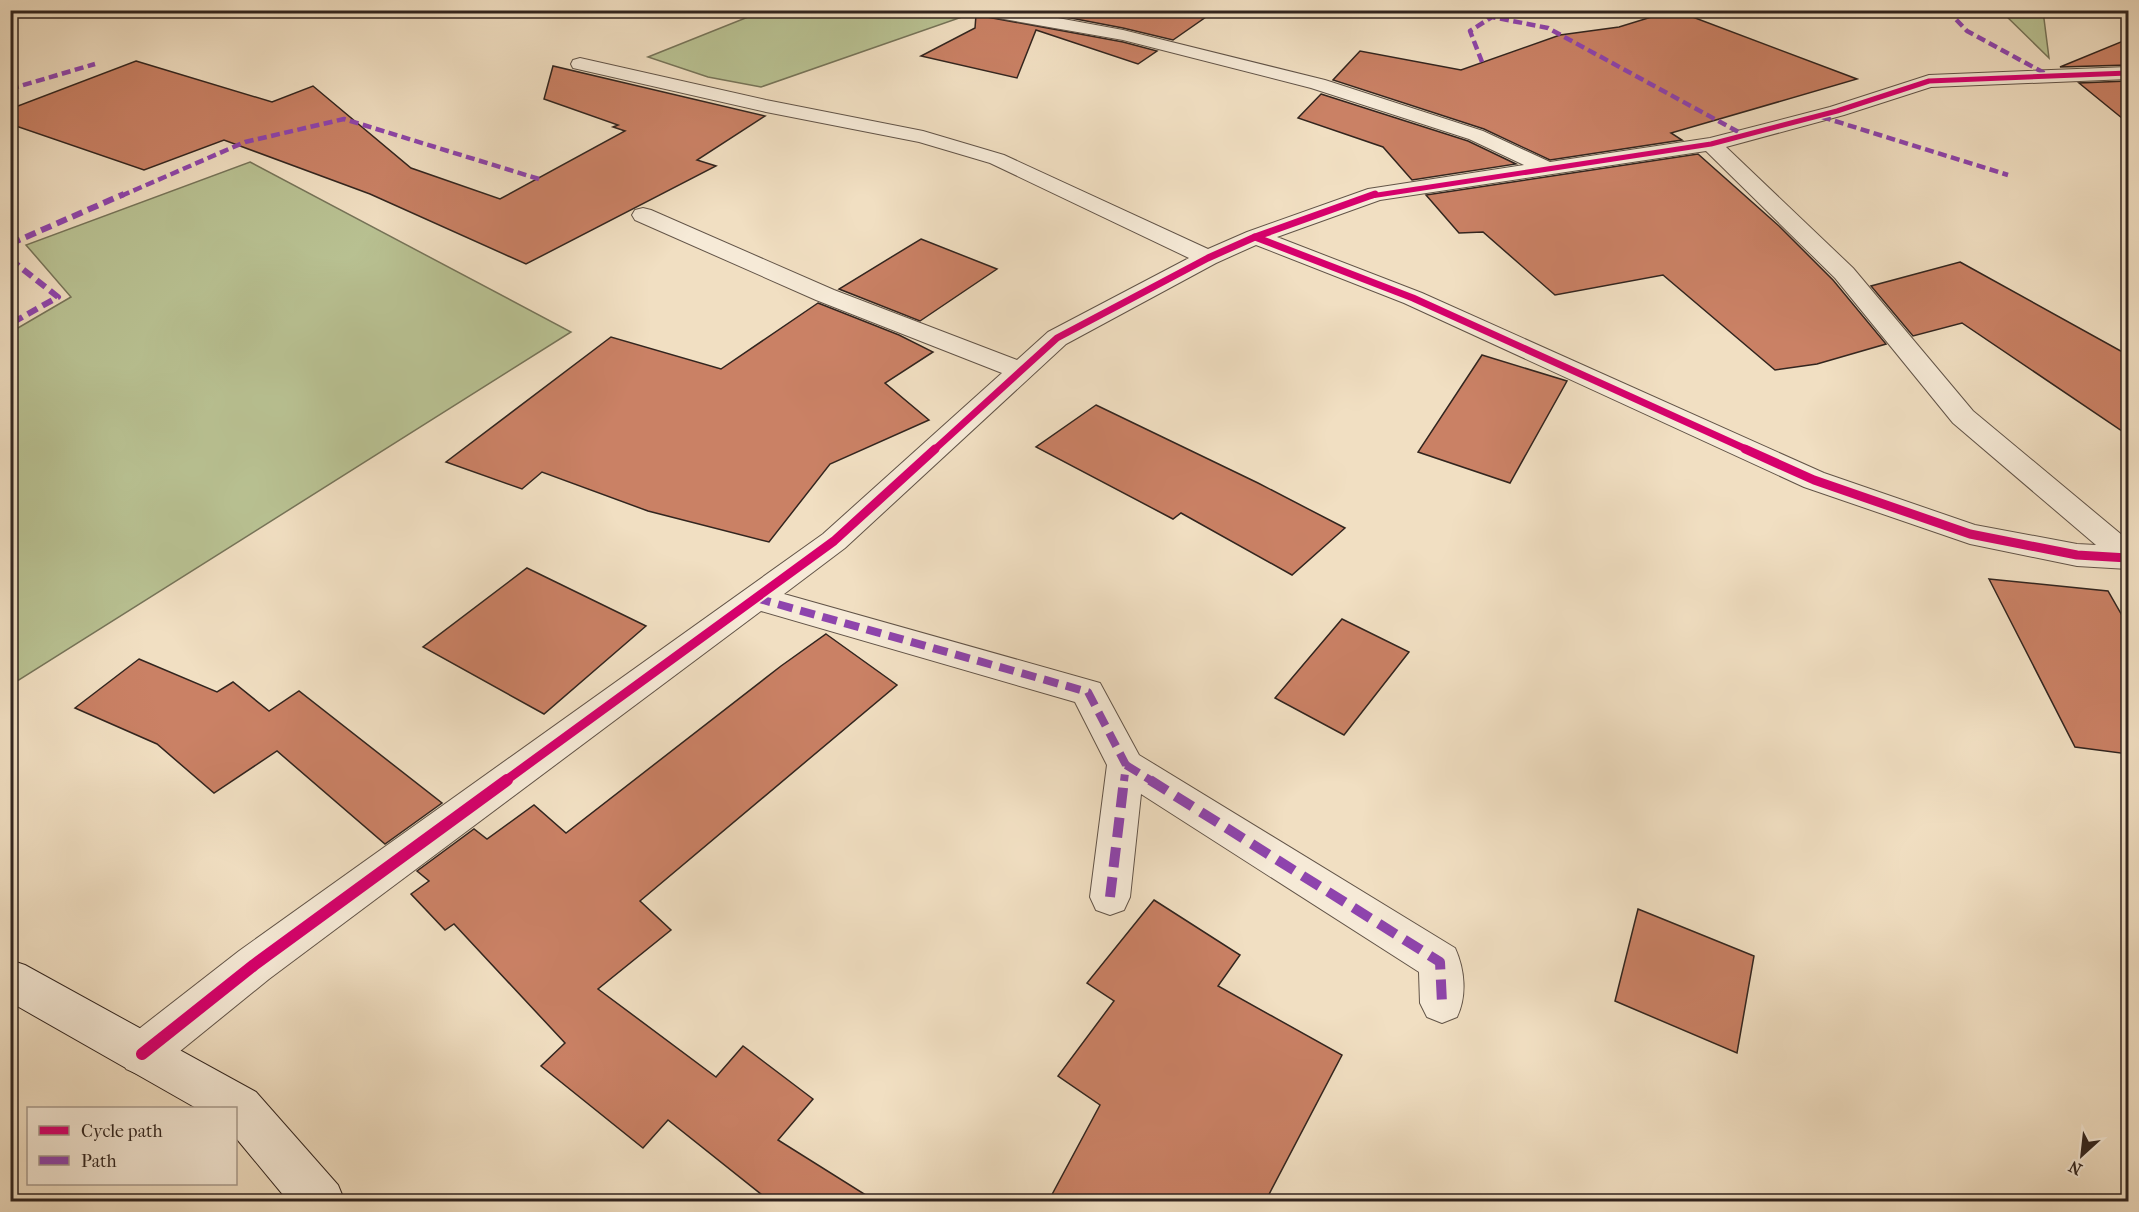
<svg xmlns="http://www.w3.org/2000/svg" width="2139" height="1212" viewBox="0 0 2139 1212" font-family="'IM FELL French Canon',serif">
<style>
.green{fill:#b9c293;stroke:#767459;stroke-width:1.5}
.building{fill:#ca8165;stroke:#32251f;stroke-width:1.5}
.lines{fill:none;stroke-linecap:round;stroke-linejoin:round}
.minor-casing{stroke:#625448;stroke-width:2}
.secondary-casing{stroke:#32251f;stroke-width:2}
.minor{fill:#f6ead7;fill-rule:evenodd}
.secondary{fill:#f6ead7;fill-rule:evenodd}
.quiet-far3{stroke:#8e44ad;stroke-width:4.5;stroke-dasharray:9 4.5;stroke-linecap:butt}
.quiet-far2{stroke:#8e44ad;stroke-width:6;stroke-dasharray:11 6;stroke-linecap:butt}
.quiet-far1{stroke:#8e44ad;stroke-width:8;stroke-dasharray:15 8;stroke-linecap:butt}
.quiet{stroke:#8e44ad;stroke-width:10;stroke-dasharray:20 10;stroke-linecap:butt}
.cycleway-far3-casing{stroke:#f6ead7;stroke-width:8}
.cycleway-far2-casing{stroke:#f6ead7;stroke-width:10}
.cycleway-far1-casing{stroke:#f6ead7;stroke-width:13}
.cycleway-casing{stroke:#f6ead7;stroke-width:16}
.cycleway-far3{stroke:#d6006c;stroke-width:5}
.cycleway-far2{stroke:#d6006c;stroke-width:7}
.cycleway-far1{stroke:#d6006c;stroke-width:9}
.cycleway{stroke:#d6006c;stroke-width:12}
</style>
<rect width="100%" height="100%" fill="#f1dfc2"/>
<filter id="stains"><feTurbulence type="fractalNoise" baseFrequency=".00333" numOctaves="4"/><feColorMatrix values="0 0 0 0 .2 0 0 0 0 .09 0 0 0 0 .02 0 0 0 .5 -.17"/></filter>
<radialGradient id="worn" r=".72"><stop offset=".6" stop-color="#630" stop-opacity="0"/><stop offset="1" stop-color="#630" stop-opacity=".3"/></radialGradient>
<g class="green">
<path d="M930 11 962 17 761 87 708 77 648 57 763 11Z"/>
<path d="M2001 11H2043L2049 58Z"/>
<path d="M250 162 571 332 11 685V332L71 297 26 245Z"/>
</g>
<g class="building">
<path d="M1029 10H1216L1173 40 1123 28Z"/>
<path d="M1674 10 1857 79 1671 133 1682 140 1550 160 1484 129 1333 80 1360 51 1461 70 1560 35 1619 27Z"/>
<path d="M976 15 1123 42 1157 51 1138 64 1036 30 1017 78 921 56 975 28Z"/>
<path d="M2128 39V65L2060 67Z"/>
<path d="M136 61 272 102 313 86 411 168 500 199 625 131 613 127 618 125 544 99 553 66 765 116 697 160 716 166 526 264 370 194 224 140 144 170 10 124V109Z"/>
<path d="M2128 81V123L2079 83Z"/>
<path d="M1321 94 1468 141 1516 164 1412 180 1383 147 1298 118Z"/>
<path d="M1698 154 1779 226 1833 280 1886 344 1817 364 1775 370 1663 275 1555 295 1483 232 1459 233 1426 195Z"/>
<path d="M921 239 997 269 920 321 839 289Z"/>
<path d="M1960 262 2128 355V435L1962 323 1913 336 1871 286Z"/>
<path d="M818 303 899 335 933 352 885 383 929 420 830 464 769 542 648 511 542 472 522 489 446 462 611 337 721 369Z"/>
<path d="M1482 355 1567 381 1510 483 1418 452Z"/>
<path d="M1096 405 1258 483 1345 528 1292 575 1181 513 1173 519 1036 447Z"/>
<path d="M527 568 646 626 544 714 423 647Z"/>
<path d="M1989 579 2108 591 2128 626V754L2075 747Z"/>
<path d="M1342 619 1409 652 1344 735 1275 698Z"/>
<path d="M826 634 897 685 640 901 671 930 598 989 716 1077 743 1046 813 1099 778 1140 877 1202H771L668 1120 643 1148 541 1066 565 1043 454 924 445 930 411 894 429 881 417 871 474 829 487 839 534 805 566 833 781 666Z"/>
<path d="M139 659 217 692 233 682 269 711 299 691 442 803 385 844 277 751 214 793 157 744 75 708Z"/>
<path d="M1154 900 1240 955 1218 986 1342 1055 1265 1202H1048L1100 1105 1058 1076 1114 1001 1087 983Z"/>
<path d="M1638 909 1754 956 1737 1053 1615 1001Z"/>
</g>
<g class="lines">
<defs>
<path id="minor" d="M973 10H1014L1123 30 1325 80 1483 131 1550 162 1710 138 1830 107 1929 75 2128 67V79L1931 87 1844 115 1726 147 1853 268 1973 411 2128 540V569L2077 566 1970 544 1804 487 1404 303 1256 245 1216 263 1066 344 845 548 784 594 1100 683 1139 755 1455 948C1465 970 1467 996 1457 1017L1442 1023 1427 1017 1420 1003 1419 972 1141 794 1130 897 1124 910 1110 915 1096 910 1090 897 1107 765 1075 702 761 611 269 979 158 1069 142 1076 126 1069 120 1054 126 1039 239 951 823 534 1002 373 816 300 635 220 632 215 635 210 643 208 651 210 834 290 1017 360 1048 332 1189 258 990 163 919 142 766 112 573 68 571 64 573 60 580 58 766 100 923 131 1004 155 1208 249 1247 232 1368 189 1524 165 1469 139 1311 88 1123 40 981 15ZM1706 151 1835 278 1953 423 2096 545 2077 544 1975 525 1824 473 1422 293 1277 237 1380 200Z"/>
<path id="secondary" d="M10 960 25 965 256 1092 338 1185 345 1202H289L236 1138V1108H196L10 1002Z"/>
</defs>
<use href="#minor" class="minor-casing"/>
<use href="#secondary" class="secondary-casing"/>
<use href="#minor" class="minor"/>
<use href="#secondary" class="secondary"/>
<g class="quiet-far3">
<path d="M1458 10 1492 17"/>
<path d="M1947 10 1967 31 2046 74"/>
<path d="M1482 62 1470 31 1492 17 1548 28 1744 135"/>
<path d="M10 89 95 64"/>
<path d="M1822 117 2008 175"/>
<path d="M121 196 245 142 344 119 539 179"/>
</g>
<g class="quiet-far2">
<path d="M10 244 124 194"/>
<path d="M10 259 58 297 10 324"/>
</g>
<g class="quiet-far1">
<path d="M756 598 1088 692 1126 765 1124 781"/>
<path d="M1126 765 1152 781"/>
</g>
<g class="quiet">
<path d="M1150 780 1440 962 1442 1003"/>
<path d="M1110 897 1124 780"/>
</g>
<defs>
<path id="cycleway-far3" d="M1371 196 1711 144 1837 111 1929 81 2128 73"/>
<g id="cycleway-far2">
<path d="M1255 237 1413 298 1748 450"/>
<path d="M934 450 1057 338 1208 258 1255 237 1375 194"/>
</g>
<g id="cycleway-far1">
<path d="M1745 449 1814 480 1970 534 2077 555 2128 558"/>
<path d="M505 781 834 541 935 449"/>
</g>
<path id="cycleway" d="M142 1054 254 965 507 780"/>
</defs>
<use href="#cycleway-far3" class="cycleway-far3-casing"/>
<use href="#cycleway-far2" class="cycleway-far2-casing"/>
<use href="#cycleway-far1" class="cycleway-far1-casing"/>
<use href="#cycleway" class="cycleway-casing"/>
<use href="#cycleway-far3" class="cycleway-far3"/>
<use href="#cycleway-far2" class="cycleway-far2"/>
<use href="#cycleway-far1" class="cycleway-far1"/>
<use href="#cycleway" class="cycleway"/>
</g>
<rect width="2139" height="1212" fill="none" stroke="#f1dfc2" stroke-width="36"/>
<rect x="12" y="12" width="2115" height="1188" fill="none" stroke="#32251f" stroke-width="3"/>
<rect x="18" y="18" width="2103" height="1176" fill="none" stroke="#32251f" stroke-width="1.5"/>
<rect x="27" y="1107" width="210" height="78" fill="#f6ead7" stroke="#a89b8d" stroke-width="1.5"/>
<rect x="39" y="1126" width="30" height="9" fill="#d6006c" stroke="#a89b8d" stroke-width="1.5"/>
<text x="81" y="1137" font-size="18" fill="#32251f">Cycle path</text>
<rect x="39" y="1156" width="30" height="9" fill="#8e44ad" stroke="#a89b8d" stroke-width="1.5"/>
<text x="81" y="1167" font-size="18" fill="#32251f">Path</text>
<g transform="translate(2082 1155) rotate(207)" stroke="#f6ead7" stroke-width="4.5" paint-order="stroke">
<path d="M0-4.5L10 22L0 15L-10 22Z" fill="#32251f"/>
<text y="-9" font-size="16" font-weight="bold" text-anchor="middle" fill="#32251f">N</text>
</g>
<rect width="100%" height="100%" filter="url(#stains)"/>
<rect width="100%" height="100%" fill="url(#worn)"/>
</svg>
